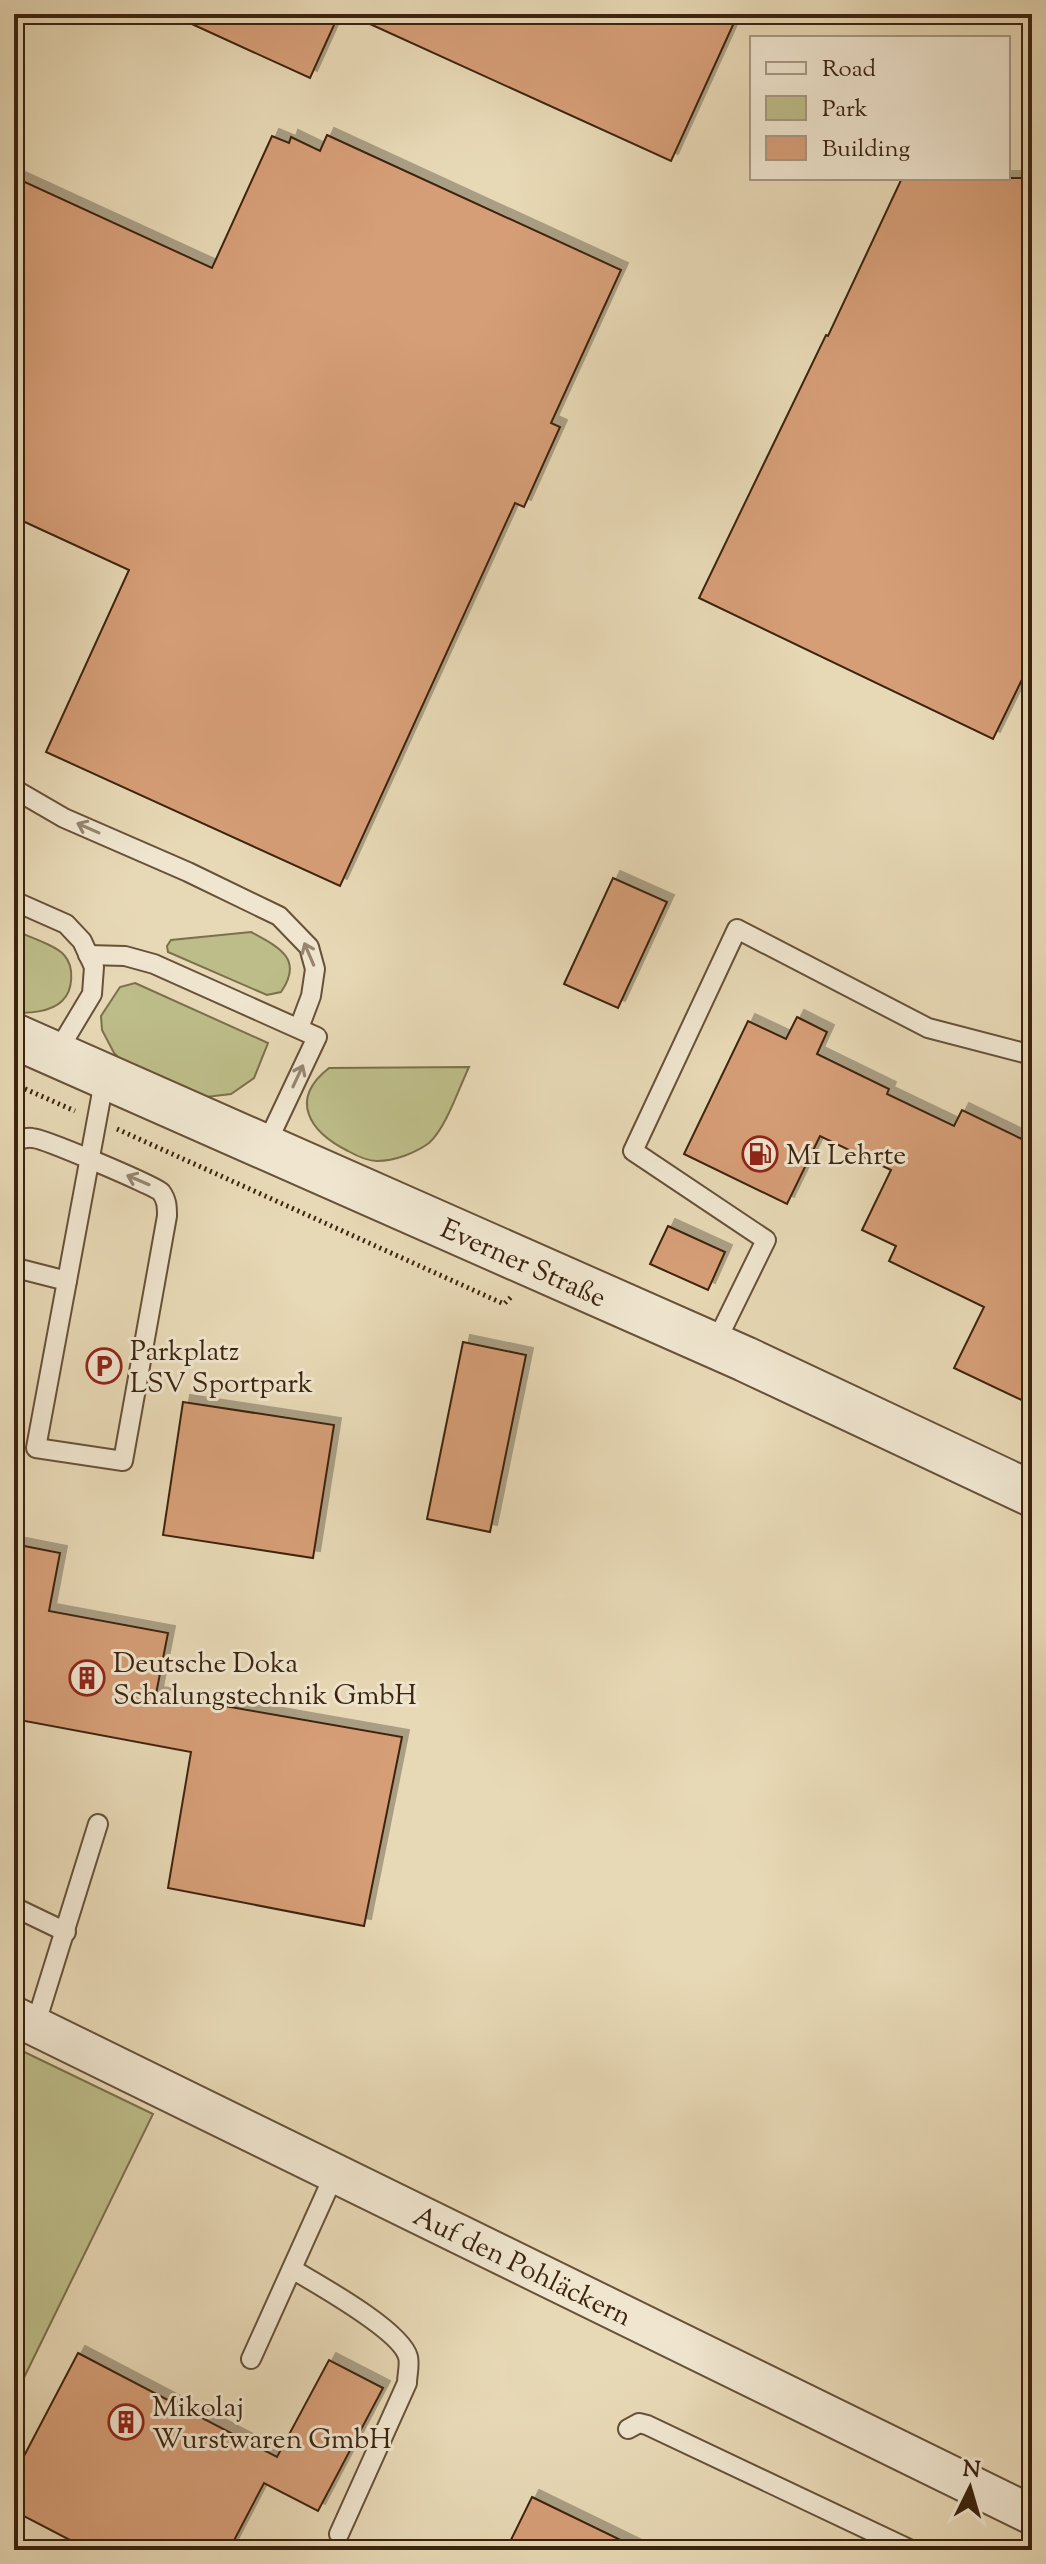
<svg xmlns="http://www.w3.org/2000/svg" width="1046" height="2564" viewBox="0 0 1046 2564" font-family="'Sorts Mill Goudy',serif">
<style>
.green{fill:#bdbd89;stroke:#7c704c;stroke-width:2}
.building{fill:#d69e77;stroke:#3c240e;stroke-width:2;filter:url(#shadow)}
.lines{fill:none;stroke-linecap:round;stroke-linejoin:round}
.service-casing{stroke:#675138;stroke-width:22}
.minor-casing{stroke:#675138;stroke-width:42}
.tertiary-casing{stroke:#675138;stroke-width:48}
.path{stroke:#3c240e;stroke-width:5;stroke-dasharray:2 4;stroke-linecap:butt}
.service{stroke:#f0e6d0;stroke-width:18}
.minor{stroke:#f0e6d0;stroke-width:38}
.tertiary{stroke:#f0e6d0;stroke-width:44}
.oneway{stroke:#96856f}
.labels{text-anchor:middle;stroke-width:6;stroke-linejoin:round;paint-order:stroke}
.poi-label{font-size:28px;fill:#3c240e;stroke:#f0e6d0;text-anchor:start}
.street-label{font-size:28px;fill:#3c240e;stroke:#f0e6d0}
</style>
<defs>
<filter id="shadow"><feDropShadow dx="7" dy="-7" stdDeviation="0" flood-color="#0004"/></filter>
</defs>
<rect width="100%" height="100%" fill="#e8d9b6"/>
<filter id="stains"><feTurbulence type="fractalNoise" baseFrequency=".0025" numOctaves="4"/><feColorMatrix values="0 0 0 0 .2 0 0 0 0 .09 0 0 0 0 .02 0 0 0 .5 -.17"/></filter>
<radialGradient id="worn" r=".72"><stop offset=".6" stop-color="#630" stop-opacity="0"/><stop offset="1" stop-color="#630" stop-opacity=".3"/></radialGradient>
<g class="green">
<path d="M14 930C26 936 56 945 64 955 75 967 73 991 62 1001 51 1012 27 1014 14 1012Z"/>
<path d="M251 932C279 947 304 959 281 992L267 995 168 952 167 946 171 940Z"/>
<path d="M135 983 268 1043 254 1078 231 1094 206 1097 123 1062 114 1053 102 1030 101 1016 120 987Z"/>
<path d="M469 1067C459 1088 446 1128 429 1143 415 1153 395 1161 377 1161 367 1161 357 1156 348 1151 310 1132 288 1100 329 1068Z"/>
<path d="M14 2047 153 2114 14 2398Z"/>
</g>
<g class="building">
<path d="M170 14H339L310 78Z"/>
<path d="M348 14H738L671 161Z"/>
<path d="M327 135 621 270 551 423 560 427 524 507 515 503 340 886 46 752 129 570 14 517V177L212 268 272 136 289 143 291 137 320 151Z"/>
<path d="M902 178H1032V659L993 739 699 598 826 335 828 336Z"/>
<path d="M613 878 667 902 618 1008 564 984Z"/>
<path d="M797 1017 827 1032 817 1054 889 1089 887 1094 954 1126 962 1110 1032 1144V1405L954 1368 984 1307 889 1261 896 1246 862 1230 891 1170 820 1136 787 1204 684 1154 748 1021 786 1039Z"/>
<path d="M668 1226 725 1252 708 1290 650 1264Z"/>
<path d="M463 1342 526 1355 490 1532 427 1519Z"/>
<path d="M183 1402 334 1425 313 1558 163 1535Z"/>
<path d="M14 1544 60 1553 49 1611 168 1633 156 1694 402 1737 364 1926 168 1888 191 1752 14 1719Z"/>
<path d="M78 2353 277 2457 329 2360 383 2388 318 2511 264 2483 229 2550H89L14 2511V2475Z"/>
<path d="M532 2497 641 2550H506Z"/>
</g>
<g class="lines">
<defs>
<g id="service">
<path d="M14 789 64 818 188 872 279 916 309 947 315 969 311 996 299 1028"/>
<path d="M14 901 66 924 82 941 94 967 92 994 56 1054"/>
<path d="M88 955 125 956 154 964 317 1037 265 1147"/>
<path d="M14 1142C19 1140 26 1137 32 1138 43 1138 155 1186 161 1192 167 1200 167 1207 167 1216L123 1461 36 1448C59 1324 82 1200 105 1076"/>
<path d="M14 1265 20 1269 67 1281"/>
<path d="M714 1346 766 1240 633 1151 737 929 928 1028 1032 1055"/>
<path d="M14 1907 66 1932"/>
<path d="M35 2026 98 1824"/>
<path d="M292 2269C317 2284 401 2330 408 2357 410 2364 407 2376 407 2383L339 2534"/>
<path d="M251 2359 335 2173"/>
<path d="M628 2429 639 2423 647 2425 911 2550"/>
</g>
<path id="minor" d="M14 2016 1032 2515"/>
<path id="tertiary" d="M14 1036 745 1359 1032 1494"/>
</defs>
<use href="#service" class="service-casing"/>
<use href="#minor" class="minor-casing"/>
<use href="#tertiary" class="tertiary-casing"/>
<g class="path">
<path d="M14 1084 75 1111"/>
<path d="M117 1129 504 1304 511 1297"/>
</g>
<use href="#service" class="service"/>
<use href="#minor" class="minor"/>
<use href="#tertiary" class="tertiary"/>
</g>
<defs><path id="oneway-shaft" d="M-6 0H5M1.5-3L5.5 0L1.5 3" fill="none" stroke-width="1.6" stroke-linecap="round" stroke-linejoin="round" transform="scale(2)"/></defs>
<g class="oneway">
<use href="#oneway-shaft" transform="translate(88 828) rotate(-156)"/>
<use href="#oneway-shaft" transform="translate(309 954) rotate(-113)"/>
<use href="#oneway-shaft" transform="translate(298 1076) rotate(-65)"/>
<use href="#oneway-shaft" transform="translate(138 1180) rotate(-157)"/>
</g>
<defs>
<symbol id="fuel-ring" viewBox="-11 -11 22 22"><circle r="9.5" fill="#f0e6d0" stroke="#8f2418" stroke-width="1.5"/><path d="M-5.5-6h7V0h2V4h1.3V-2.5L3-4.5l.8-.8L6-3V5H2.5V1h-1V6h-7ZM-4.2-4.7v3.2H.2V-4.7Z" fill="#8f2418"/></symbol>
<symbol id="parking-ring" viewBox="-11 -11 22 22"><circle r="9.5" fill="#f0e6d0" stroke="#8f2418" stroke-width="1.5"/><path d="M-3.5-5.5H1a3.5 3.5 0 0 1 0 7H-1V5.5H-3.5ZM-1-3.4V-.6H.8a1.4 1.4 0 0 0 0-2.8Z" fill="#8f2418"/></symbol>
<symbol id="building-ring" viewBox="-11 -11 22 22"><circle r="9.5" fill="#f0e6d0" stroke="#8f2418" stroke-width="1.5"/><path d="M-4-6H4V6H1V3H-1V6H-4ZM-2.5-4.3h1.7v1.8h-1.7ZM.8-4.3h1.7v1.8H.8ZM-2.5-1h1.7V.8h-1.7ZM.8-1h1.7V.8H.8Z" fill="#8f2418"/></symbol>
</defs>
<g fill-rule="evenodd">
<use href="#fuel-ring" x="740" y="1134" width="40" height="40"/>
<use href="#parking-ring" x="84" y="1346" width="40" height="40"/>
<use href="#building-ring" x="67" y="1658" width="40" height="40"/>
<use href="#building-ring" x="106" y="2402" width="40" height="40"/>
</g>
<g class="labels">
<g class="poi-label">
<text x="786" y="1164">M1 Lehrte</text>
<text x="130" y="1360">Parkplatz<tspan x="130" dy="32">LSV Sportpark</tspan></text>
<text x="113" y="1672">Deutsche Doka<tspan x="113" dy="32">Schalungstechnik GmbH</tspan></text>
<text x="152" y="2416">Mikolaj<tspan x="152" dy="32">Wurstwaren GmbH</tspan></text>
</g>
<g class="street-label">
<text transform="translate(524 1262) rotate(24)" y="10">Everner Straße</text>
<text transform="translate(523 2265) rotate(26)" y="10">Auf den Pohläckern</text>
</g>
</g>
<rect width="1046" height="2564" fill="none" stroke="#e8d9b6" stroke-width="48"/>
<rect x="16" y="16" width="1014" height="2532" fill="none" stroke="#3c240e" stroke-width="4"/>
<rect x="24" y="24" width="998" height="2516" fill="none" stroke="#3c240e" stroke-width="2"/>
<rect x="750" y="36" width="260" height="144" fill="#f0e6d0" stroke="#a89882" stroke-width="2"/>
<rect x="766" y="62" width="40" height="12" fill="#f0e6d0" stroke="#a89882" stroke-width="2"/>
<text x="822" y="76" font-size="24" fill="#3c240e">Road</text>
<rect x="766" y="96" width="40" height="24" fill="#bdbd89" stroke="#a89882" stroke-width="2"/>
<text x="822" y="116" font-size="24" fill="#3c240e">Park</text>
<rect x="766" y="136" width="40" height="24" fill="#d69e77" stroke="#a89882" stroke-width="2"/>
<text x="822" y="156" font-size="24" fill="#3c240e">Building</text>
<g transform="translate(970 2488) rotate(5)" stroke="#f0e6d0" stroke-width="6" paint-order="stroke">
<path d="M0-6L14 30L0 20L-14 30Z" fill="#3c240e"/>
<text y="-12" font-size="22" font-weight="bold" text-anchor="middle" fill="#3c240e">N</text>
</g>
<rect width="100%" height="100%" filter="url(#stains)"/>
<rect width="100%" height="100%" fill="url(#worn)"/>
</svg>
